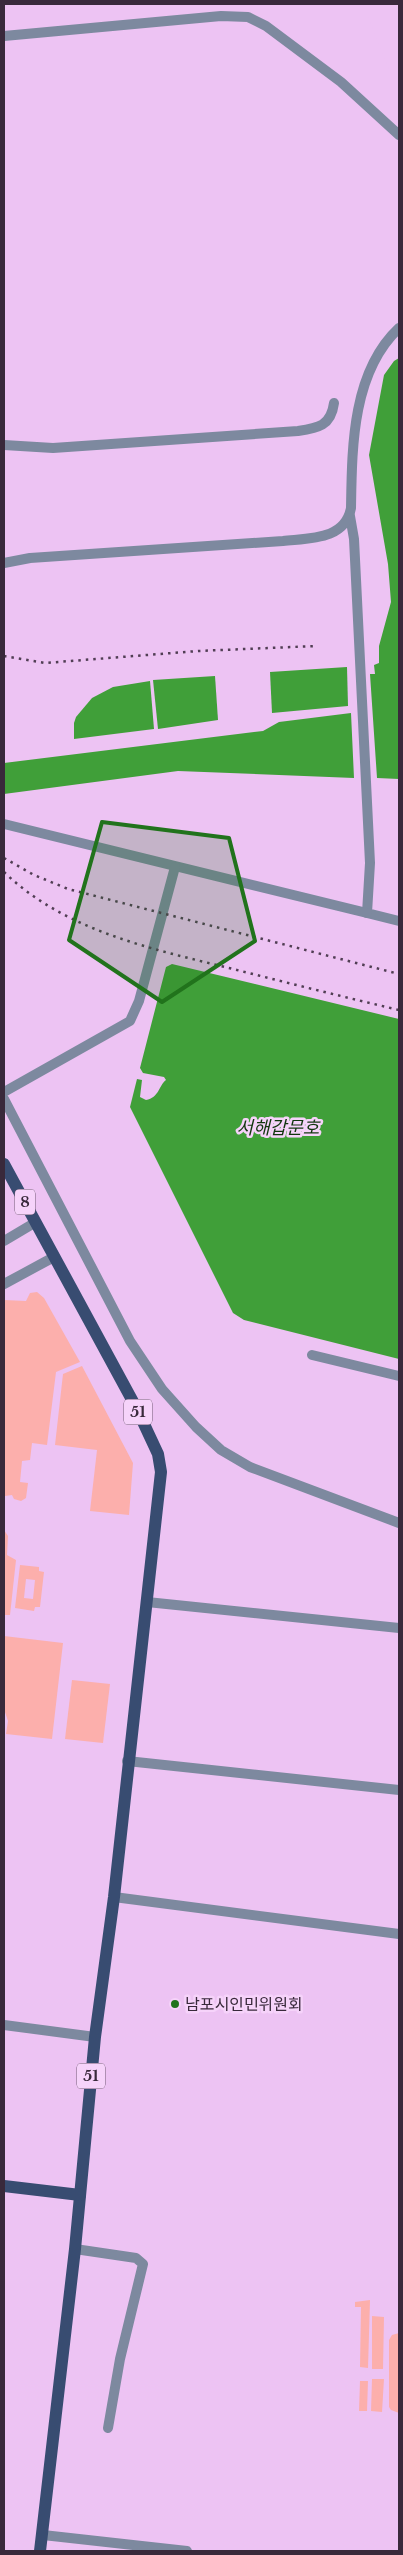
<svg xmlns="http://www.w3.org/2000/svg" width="403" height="2555" viewBox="0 0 403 2555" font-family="'Libre Baskerville','Noto Sans KR',serif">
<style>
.green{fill:#fcafac;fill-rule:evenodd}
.water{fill:#409f39}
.pier{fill:#edc3f3}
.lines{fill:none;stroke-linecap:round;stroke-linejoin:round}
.minor{stroke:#7d899f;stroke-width:10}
.major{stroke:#384c71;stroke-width:12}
.rail{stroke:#513e54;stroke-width:2.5;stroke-dasharray:2.5 5;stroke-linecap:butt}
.marked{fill:#21731c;fill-opacity:0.2;stroke:#21731c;stroke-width:4;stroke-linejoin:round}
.poi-dot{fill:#21731c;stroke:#f6d3fa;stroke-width:2}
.labels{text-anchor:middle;stroke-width:5;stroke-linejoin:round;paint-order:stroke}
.shield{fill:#f6d3fa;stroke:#725c74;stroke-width:1}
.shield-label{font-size:15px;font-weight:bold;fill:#39293b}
.poi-label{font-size:16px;fill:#39293b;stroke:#f6d3fa;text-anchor:start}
.water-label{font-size:18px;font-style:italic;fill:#11360e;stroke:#f6d3fa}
</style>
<rect width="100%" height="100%" fill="#edc3f3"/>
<g class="green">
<path d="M37 1292 44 1298 80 1362 56 1372 47 1445 32 1443 30 1460 22 1461 20 1482 28 1483 26 1498 21 1501 14 1499 12 1495 5 1496 4 1501V1300L26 1301 30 1293Z"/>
<path d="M82 1366 133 1463 129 1515 90 1511 97 1450 55 1445 63 1374Z"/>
<path d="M4 1530 8 1536 7 1555 16 1560 10 1615H4Z"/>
<path d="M20 1565 39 1567V1571L44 1572 40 1607H35L34 1611 15 1608ZM26 1579 35 1580 33 1599 24 1598Z"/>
<path d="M4 1636 63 1643 52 1739 6 1734 8 1721 4 1709Z"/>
<path d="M72 1680 110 1684 103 1743 65 1739Z"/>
<path d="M370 2300 368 2368 360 2367 361 2307H355V2302Z"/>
<path d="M372 2316 384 2317 383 2369H372Z"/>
<path d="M399 2333V2413L391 2410 389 2407V2340L392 2335Z"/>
<path d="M372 2379H384L382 2412 371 2411Z"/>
<path d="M360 2381H368L367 2411H359Z"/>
</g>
<g class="water">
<path d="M399 358V779L377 778 370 674H375L374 665 379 663V646L391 602 388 564 369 455 384 375 394 361Z"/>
<path d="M347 667 348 706 272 713 270 672Z"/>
<path d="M215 676 218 720 158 729 153 680Z"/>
<path d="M150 681 154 729 74 739V723L76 717 92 698 113 687Z"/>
<path d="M351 713 354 778 178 771 4 794V763L263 731 279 722Z"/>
<path d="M172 964 399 1019V1359L244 1320 233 1313 130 1107 137 1079 142 1080 140 1097 146 1100C159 1098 159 1085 166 1080L164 1077 143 1073 140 1068 166 967Z"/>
</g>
<path class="pier" d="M363 4H399V94L378 42Z"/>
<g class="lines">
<g class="minor">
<path d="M4 36 221 16 248 17 266 26 341 82 399 135"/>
<path d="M4 445 53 448 298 431C318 428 331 426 334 403"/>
<path d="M350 516 354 539 370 863 367 913 399 921"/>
<path d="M4 563 30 558 283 541C310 538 345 540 351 508 352 447 352 372 399 328"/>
<path d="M4 824 367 913"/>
<path d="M4 1092 130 1021 139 1001 175 867"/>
<path d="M4 1099 130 1341 162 1389 196 1427 221 1450 250 1467 399 1523"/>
<path d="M4 1241 36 1222"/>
<path d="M4 1284 54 1257"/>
<path d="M312 1355 399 1376"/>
<path d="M147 1602 399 1628"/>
<path d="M127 1761 399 1790"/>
<path d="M114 1897 399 1934"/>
<path d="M4 2025 95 2037"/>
<path d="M75 2249 136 2258 143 2264 120 2359 108 2428"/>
<path d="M43 2535 187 2551"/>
</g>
<g class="major">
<path d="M4 1164 137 1409 158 1454 161 1472 114 1897 95 2037 75 2249 40 2551"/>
<path d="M4 2186 80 2195"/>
</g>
<g class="rail">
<path d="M4 656 45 663 198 651 316 646"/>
<path d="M4 858 34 875 68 889 399 974"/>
<path d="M4 872C65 931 152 949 233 969 288 983 344 997 399 1010"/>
</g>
</g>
<path class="marked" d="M102 822 229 838 255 941 162 1002 69 940Z"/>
<circle class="poi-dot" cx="175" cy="2004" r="5"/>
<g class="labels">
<g class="shield">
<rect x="15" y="1189.5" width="20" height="25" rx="4"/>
<rect x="124" y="1399.5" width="28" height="25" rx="4"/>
<rect x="77" y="2063.5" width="28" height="25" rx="4"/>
</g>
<g class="shield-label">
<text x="25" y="1207">8</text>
<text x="138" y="1417">51</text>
<text x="91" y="2081">51</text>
</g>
<g class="poi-label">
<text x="185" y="2010">남포시인민위원회</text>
</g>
<g class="water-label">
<text x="278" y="1134">서해갑문호</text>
</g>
</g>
<rect width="403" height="2555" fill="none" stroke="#39293b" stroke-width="10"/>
</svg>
